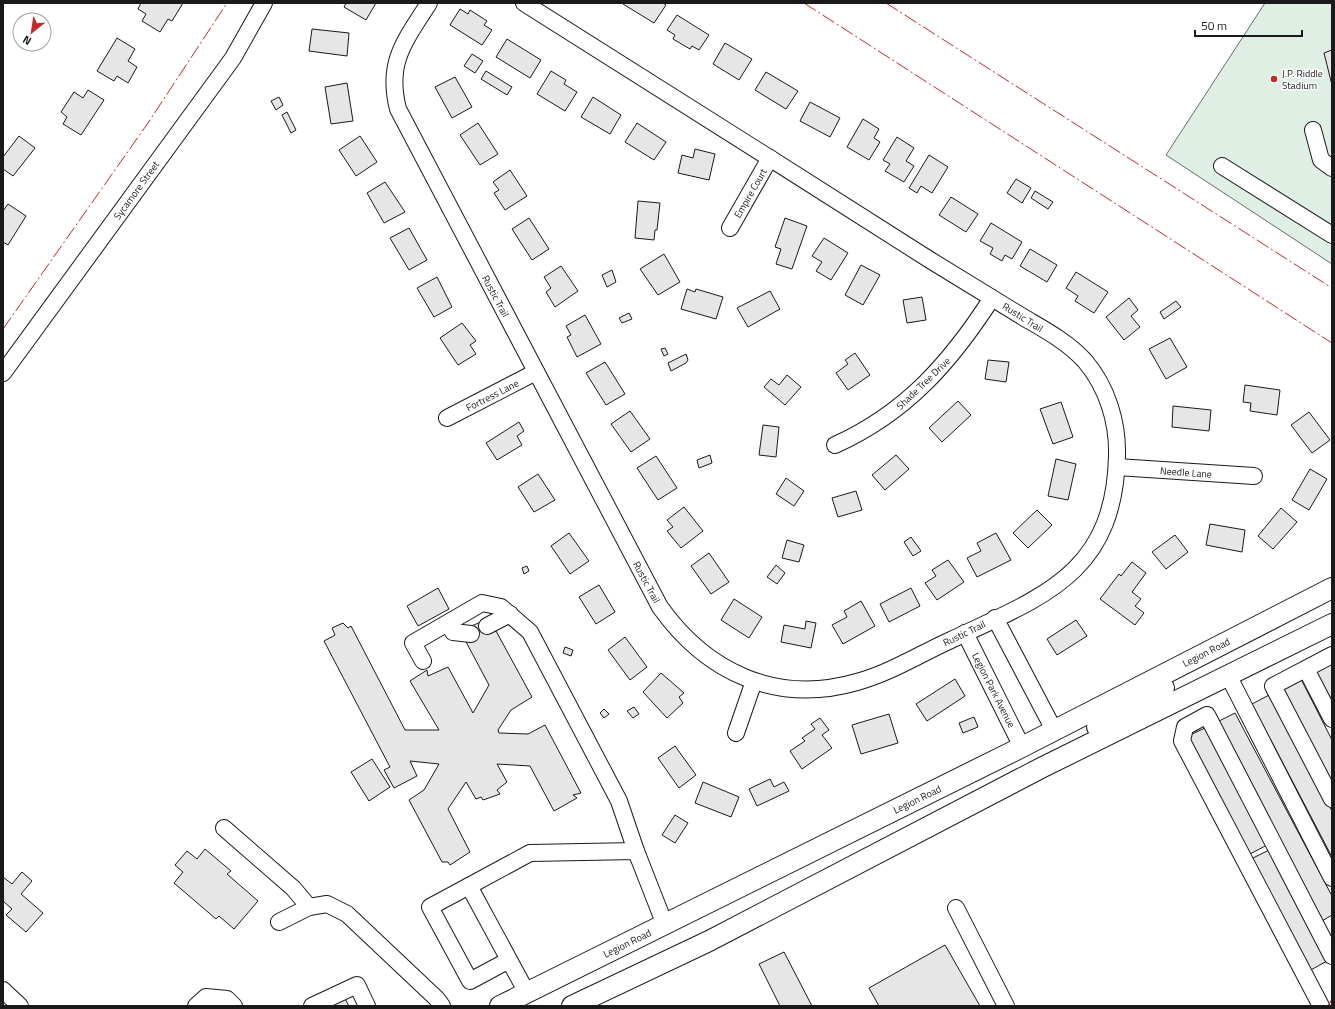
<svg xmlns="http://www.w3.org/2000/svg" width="1335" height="1009" viewBox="0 0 1335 1009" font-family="'Titillium Web',sans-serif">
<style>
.green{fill:#e0efe3;stroke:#6a6a6a}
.building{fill:#e6e6e6;stroke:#1a1a1a}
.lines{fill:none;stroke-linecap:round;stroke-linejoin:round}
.minor-casing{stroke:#1a1a1a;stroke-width:18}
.major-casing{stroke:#1a1a1a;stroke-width:22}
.minor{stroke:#fff;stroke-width:16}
.major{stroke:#fff;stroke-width:20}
.power{stroke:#c62828;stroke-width:1;stroke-dasharray:14 3 2 3;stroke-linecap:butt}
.poi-dot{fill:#c62828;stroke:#fff;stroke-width:1.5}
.labels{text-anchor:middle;stroke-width:3;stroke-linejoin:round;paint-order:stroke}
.poi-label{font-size:10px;fill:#1a1a1a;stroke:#fff;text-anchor:start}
.street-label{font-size:10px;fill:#1a1a1a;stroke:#fff}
</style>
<rect width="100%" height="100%" fill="#fff"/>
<path class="green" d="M1265 3H1332V264L1166 155Z"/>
<g class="building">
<path d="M141 3H183L172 21 168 19 160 32 142 21 146 14 138 9Z"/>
<path d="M346 3H376L366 20 344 7Z"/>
<path d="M624 3H663L666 5 654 23 623 4Z"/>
<path d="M460 9 468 14 470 10 487 21 484 25 492 30 482 45 450 25Z"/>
<path d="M677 15 709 35 699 50 692 46 690 49 673 39 675 35 667 30Z"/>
<path d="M312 29 349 33 347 56 309 51Z"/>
<path d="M117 38 135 49 128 61 137 67 128 83 117 76 114 81 97 71Z"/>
<path d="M507 39 541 60 530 78 496 57Z"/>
<path d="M725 43 752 59 739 80 713 64Z"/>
<path d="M1332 50V85L1324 53Z"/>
<path d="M472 54 483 61 475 73 464 66Z"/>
<path d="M486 71 512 87 507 95 481 79Z"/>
<path d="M551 71 566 80 564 84 577 92 565 111 537 94Z"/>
<path d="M766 72 798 91 786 109 755 90Z"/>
<path d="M455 77 472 107 452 118 435 87Z"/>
<path d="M347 83 353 121 331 124 325 87Z"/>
<path d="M88 90 104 100 81 135 63 124 67 117 61 112 74 92 83 98Z"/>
<path d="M279 97 283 105 276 110 271 101Z"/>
<path d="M593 97 621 115 610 134 581 117Z"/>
<path d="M810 102 840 118 830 137 800 121Z"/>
<path d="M287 112 296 130 291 133 282 115Z"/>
<path d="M863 119 879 129 874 138 880 142 869 160 847 147Z"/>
<path d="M478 123 498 154 480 165 460 135Z"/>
<path d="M637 123 666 142 654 160 625 142Z"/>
<path d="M19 136 35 148 13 176 3 169V157Z"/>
<path d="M360 136 377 162 356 176 339 150Z"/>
<path d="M897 137 914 148 906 161 914 166 904 182 885 171 890 164 883 160Z"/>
<path d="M695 149 715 154 709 180 678 173 682 155 693 158Z"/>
<path d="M929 155 948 167 932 193 921 186 917 193 909 188Z"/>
<path d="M510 170 527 196 505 210 494 193 499 190 493 182Z"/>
<path d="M1016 179 1031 188 1022 203 1007 193Z"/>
<path d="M385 182 405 212 384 223 367 193Z"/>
<path d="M1035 191 1053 202 1048 209 1031 198Z"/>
<path d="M951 197 978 214 966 232 939 215Z"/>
<path d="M638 201 660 203 657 230H655L654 240 635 238Z"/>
<path d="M8 204 26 216 8 245 3 242V211Z"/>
<path d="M529 218 549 249 532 260 512 229Z"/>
<path d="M785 218 807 226 792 269 776 264 781 249 775 247Z"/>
<path d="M991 223 1022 242 1012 259 1005 255 1002 261 990 254 993 248 980 241Z"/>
<path d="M409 228 427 260 409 270 390 238Z"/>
<path d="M824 238 848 253 831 280 816 271 822 262 812 256Z"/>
<path d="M1030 249 1057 265 1047 282 1020 266Z"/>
<path d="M664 254 680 282 658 295 640 269Z"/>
<path d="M861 265 880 275 863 305 845 295Z"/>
<path d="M561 266 578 291 555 307 546 292 551 288 544 277Z"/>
<path d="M612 270 616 282 607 287 602 275Z"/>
<path d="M1076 272 1108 292 1094 313 1075 301 1078 296 1066 288Z"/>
<path d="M437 277 452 307 434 317 417 288Z"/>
<path d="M687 289 695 292 696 289 723 297 716 319 681 309Z"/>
<path d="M770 291 780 309 748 327 737 308Z"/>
<path d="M922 297 926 320 907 323 903 300Z"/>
<path d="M1129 298 1138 310 1131 316 1140 327 1124 340 1106 317Z"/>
<path d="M1176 301 1181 307 1164 319 1160 312Z"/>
<path d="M629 313 632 319 622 323 619 318Z"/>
<path d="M585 315 601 344 577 357 567 337 571 335 566 326Z"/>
<path d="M462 323 476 341 470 345 476 354 458 365 440 338Z"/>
<path d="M1170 338 1187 367 1166 379 1149 349Z"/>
<path d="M665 348 668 354 664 356 661 349Z"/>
<path d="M855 353 870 375 848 390 836 373 848 364 845 360Z"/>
<path d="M686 354 688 360 686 363 671 371 668 363Z"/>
<path d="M988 360 1009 362 1006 382 985 379Z"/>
<path d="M605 362 625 394 606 405 586 373Z"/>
<path d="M787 375 801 387 785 405 764 387 771 379 779 385Z"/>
<path d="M1245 385 1280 390 1277 415 1250 411 1251 403 1243 402Z"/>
<path d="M958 401 971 415 942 442 929 428Z"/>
<path d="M1061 402 1073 437 1053 444 1040 409Z"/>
<path d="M1173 406 1211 410 1209 431 1172 427Z"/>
<path d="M630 411 650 439 631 452 611 424Z"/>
<path d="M1309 412 1330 440 1312 453 1291 425Z"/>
<path d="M519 422 524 431 517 436 522 445 497 460 486 443Z"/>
<path d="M763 425 779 427 776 457 759 455Z"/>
<path d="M710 455 712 463 699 468 697 460Z"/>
<path d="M896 455 909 469 885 490 872 475Z"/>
<path d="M656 456 677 488 658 500 637 468Z"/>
<path d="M1056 459 1076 464 1068 500 1048 496Z"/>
<path d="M1310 469 1327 479 1309 510 1292 500Z"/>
<path d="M538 474 555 500 534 512 518 487Z"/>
<path d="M786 478 804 491 794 506 776 494Z"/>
<path d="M856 491 862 510 838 517 832 498Z"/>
<path d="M684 507 703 531 681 548 667 531 673 527 667 520Z"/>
<path d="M1281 508 1297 522 1273 549 1258 536Z"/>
<path d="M1037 510 1052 525 1028 548 1013 533Z"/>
<path d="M1210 524 1245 530 1242 552 1206 545Z"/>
<path d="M569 533 589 561 570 574 551 546Z"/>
<path d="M996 533 1011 560 977 577 967 558 981 551 977 543Z"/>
<path d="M1175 535 1188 552 1166 569 1152 552Z"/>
<path d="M911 537 921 551 913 556 904 542Z"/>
<path d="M787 540 804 545 799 562 782 558Z"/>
<path d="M709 553 729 582 711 594 691 566Z"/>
<path d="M948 560 964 582 937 600 925 583 936 576 932 570Z"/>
<path d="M1132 562 1146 573 1132 592 1141 599 1135 606 1144 613 1135 625 1100 599 1119 574 1121 576Z"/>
<path d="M776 565 785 573 777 584 767 577Z"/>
<path d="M527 566 529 571 524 574 522 568Z"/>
<path d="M599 585 615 612 596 624 579 597Z"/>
<path d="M438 588 449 609 418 626 407 606Z"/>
<path d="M911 588 920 606 889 622 880 604Z"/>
<path d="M734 599 762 617 749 638 721 620Z"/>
<path d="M861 601 875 626 843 644 832 625 847 617 844 611Z"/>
<path d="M1076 620 1087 636 1057 655 1047 639Z"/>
<path d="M484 621 491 633 496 631 532 697 511 710 498 730 499 733 528 734 545 725 581 793 573 795 577 798 554 811 530 766 497 764 507 782 497 790 500 794 483 800 481 797 476 799 466 782 448 809 470 852 450 865 448 862H442L409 800 424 790 439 764 410 761 417 776 394 788 384 770 390 767 324 641 335 635 332 628 343 623 348 628 351 626 405 730H439L410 681 427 670 428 676 448 667 473 713 489 685 465 640 471 626Z"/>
<path d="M806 621 816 623 811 648 781 642 784 625 805 629Z"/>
<path d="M625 637 647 667 630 680 608 650Z"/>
<path d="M565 647 573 650 571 656 563 653Z"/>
<path d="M1332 663V701L1316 672Z"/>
<path d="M661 673 684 693 679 697 683 703 667 718 643 692Z"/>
<path d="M955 679 965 696 927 721 916 704Z"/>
<path d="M1301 679 1332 740V785L1282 689Z"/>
<path d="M1271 694 1332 811V857L1252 704Z"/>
<path d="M634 707 639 714 633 718 627 711Z"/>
<path d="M604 709 609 714 604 718 600 713Z"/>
<path d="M1235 713 1332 896V915L1322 921 1217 722Z"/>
<path d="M889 714 898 743 861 754 852 725Z"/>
<path d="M974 717 978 727 963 733 959 723Z"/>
<path d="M820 718 829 730 822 735 832 748 802 769 790 751 805 741 802 738 815 729 811 724Z"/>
<path d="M1207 727 1269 844 1250 854 1188 736Z"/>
<path d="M675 746 696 775 679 788 658 758Z"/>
<path d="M372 759 390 787 369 801 351 772Z"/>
<path d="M770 779 774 787 784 782 789 791 757 806 749 789Z"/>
<path d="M703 782 739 797 731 817 695 803Z"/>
<path d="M675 815 688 823 675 843 662 835Z"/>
<path d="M205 849 231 871 227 874 258 901 234 929 219 916 216 919 174 883 183 872 175 865 187 851 197 859Z"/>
<path d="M1269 850 1327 961 1309 971 1251 859Z"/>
<path d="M22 872 32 881 21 894 43 913 26 932 6 915 12 909 3 901V877L12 884Z"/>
<path d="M945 945 980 1006H879L869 988Z"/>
<path d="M784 952 812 1006H780L759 964Z"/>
<path d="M344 997 349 1006H327Z"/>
</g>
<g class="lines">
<defs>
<g id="minor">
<path d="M429 3C405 41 386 62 398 109L660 607C707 673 777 705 857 682 890 673 920 654 951 640 1044 596 1114 574 1117 456 1118 422 1107 387 1085 361 1068 342 1045 330 1023 317 992 298 961 279 930 260 795 174 659 88 524 3"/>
<path d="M1313 130 1321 160 1332 168"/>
<path d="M1222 166 1332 235"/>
<path d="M730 228 770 158"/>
<path d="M3 373 233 58 264 3"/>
<path d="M447 418 536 372"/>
<path d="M835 445C906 413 950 363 992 298"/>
<path d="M1117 467 1254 476"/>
<path d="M995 618 1054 730"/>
<path d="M448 623 453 632 471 634"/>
<path d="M487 626 510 614"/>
<path d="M965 633 1022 747"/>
<path d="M1332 655 1273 686 1332 799"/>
<path d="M423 661 413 643 482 603 501 607 530 632 619 801 636 851"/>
<path d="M1306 669 1332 719"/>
<path d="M1228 675 1332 878"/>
<path d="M736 733 754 681"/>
<path d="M224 828 293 888 309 907"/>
<path d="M469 886 530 853 636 851 665 925"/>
<path d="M956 908 1006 1006"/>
<path d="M279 922 309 907 327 904 347 914 437 999 442 1006"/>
<path d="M509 960 470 981 430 907 469 886 527 993"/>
<path d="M3 990 20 1006"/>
<path d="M196 1006 206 997 227 999 234 1006"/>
<path d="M312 1006 357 985 367 1006"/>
<path d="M1321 1006 1182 741 1185 727 1207 715 1332 956"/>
</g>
<g id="major">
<path d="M1097 727 1164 688"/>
<path d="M500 1006 1022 747 1332 588"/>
<path d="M572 1006 709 941 1043 767 1332 624"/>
</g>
</defs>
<use href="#minor" class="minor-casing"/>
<use href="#major" class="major-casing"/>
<use href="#minor" class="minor"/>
<use href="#major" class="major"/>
<g class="power">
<path d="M804 3 1332 343"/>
<path d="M886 3 1332 288"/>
<path d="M3 329 148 123 227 3"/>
<path d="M1328 1006 1332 999"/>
</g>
</g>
<circle class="poi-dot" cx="1274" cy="79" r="4"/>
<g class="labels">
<g class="poi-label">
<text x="1282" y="77">J.P. Riddle<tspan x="1282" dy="12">Stadium</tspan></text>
</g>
<g class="street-label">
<text transform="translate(136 190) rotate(-54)" y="4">Sycamore Street</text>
<text transform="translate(750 193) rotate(-60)" y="4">Empire Court</text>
<text transform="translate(496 296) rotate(62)" y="4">Rustic Trail</text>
<text transform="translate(1023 317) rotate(32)" y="4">Rustic Trail</text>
<text transform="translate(923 383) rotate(-44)" y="4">Shade Tree Drive</text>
<text transform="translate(492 395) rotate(-27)" y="4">Fortress Lane</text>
<text transform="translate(1186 472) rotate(4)" y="4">Needle Lane</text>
<text transform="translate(647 582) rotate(62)" y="4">Rustic Trail</text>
<text transform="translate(964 633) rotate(-26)" y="4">Rustic Trail</text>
<text transform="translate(1206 652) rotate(-27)" y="4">Legion Road</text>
<text transform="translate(994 690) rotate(63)" y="4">Legion Park Avenue</text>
<text transform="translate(917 799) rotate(-26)" y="4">Legion Road</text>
<text transform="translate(627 943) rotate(-26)" y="4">Legion Road</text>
</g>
</g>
<rect width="1335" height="1009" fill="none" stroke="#1a1a1a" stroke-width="8"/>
<g transform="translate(32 32) rotate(210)"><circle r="19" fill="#ffffff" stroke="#a3a3a3"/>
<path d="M0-3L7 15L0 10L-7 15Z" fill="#c62828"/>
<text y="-6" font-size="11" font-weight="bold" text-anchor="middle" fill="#1a1a1a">N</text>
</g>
<path d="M1195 30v6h107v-6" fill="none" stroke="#1a1a1a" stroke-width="2"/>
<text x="1201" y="30" font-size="12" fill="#1a1a1a" stroke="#ffffff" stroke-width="3" paint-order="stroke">50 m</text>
</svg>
